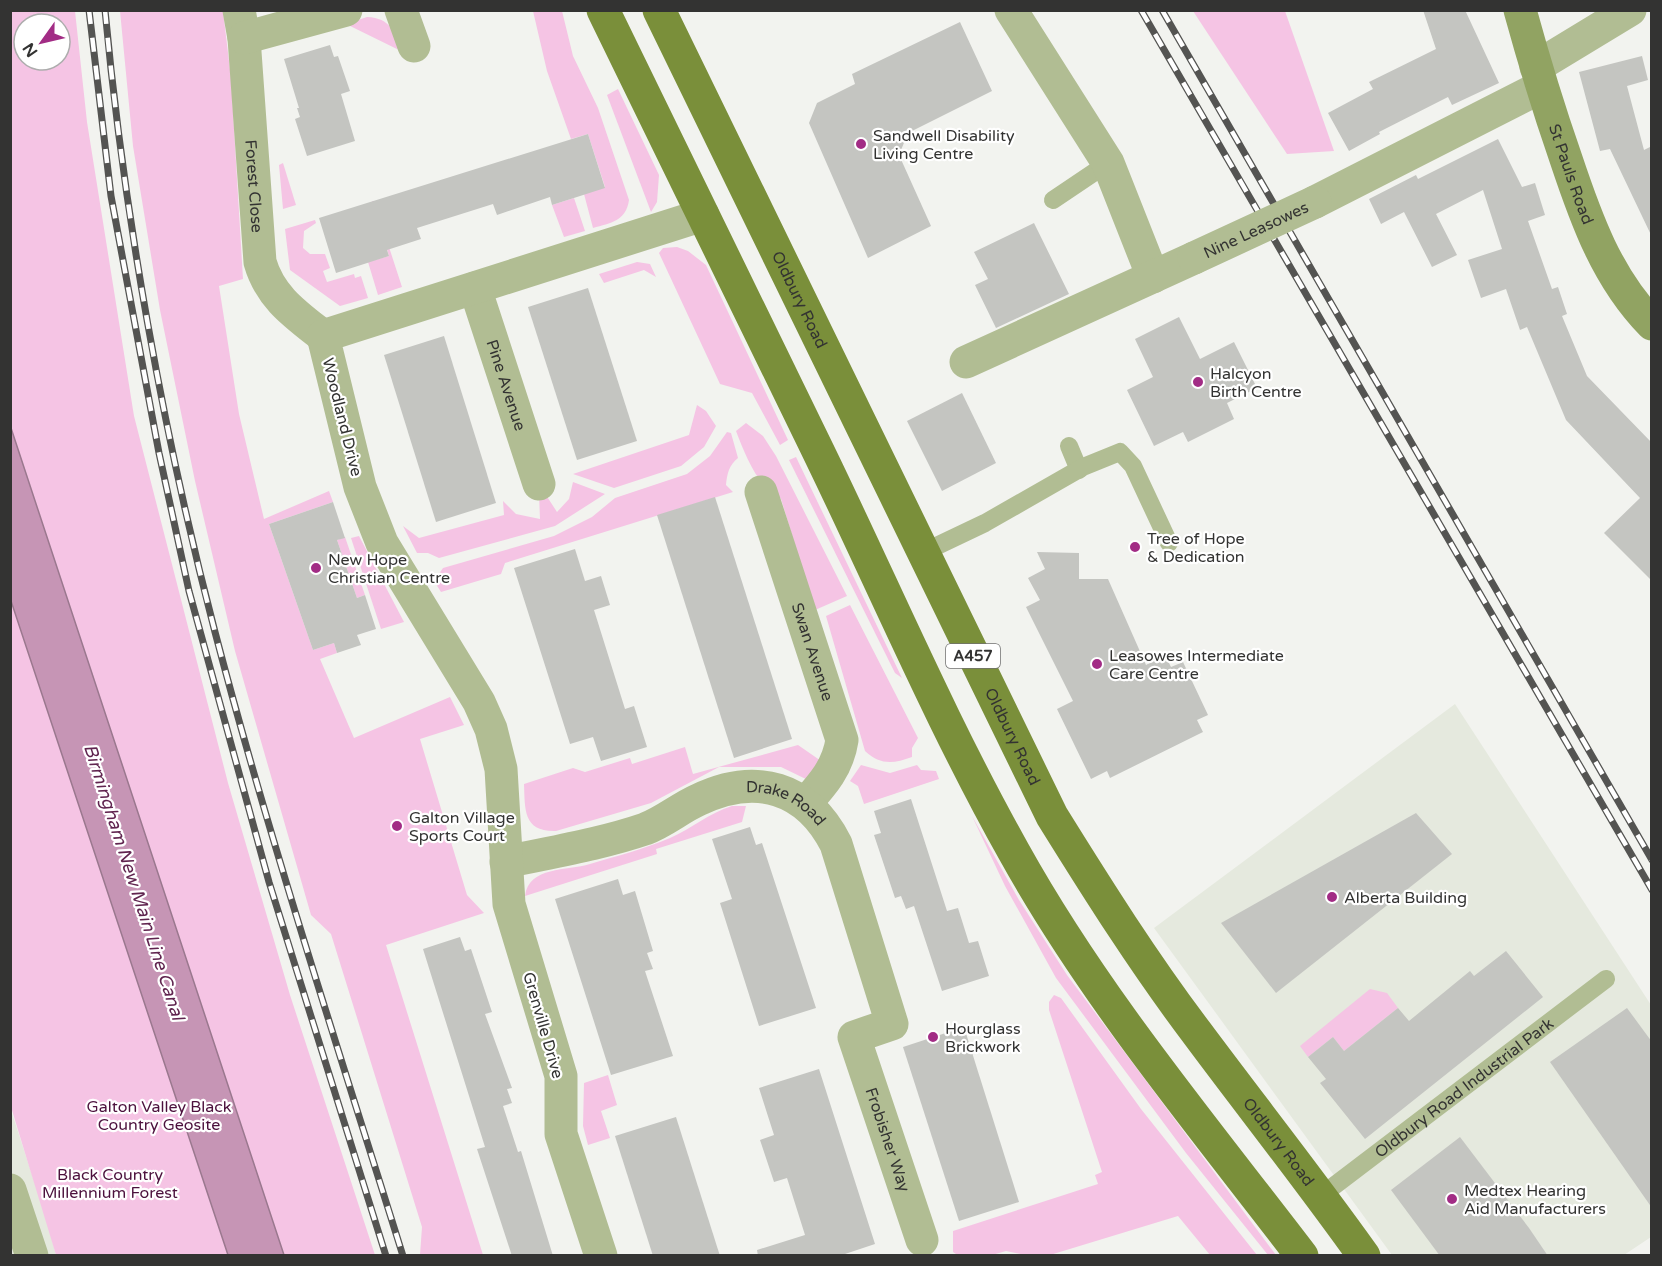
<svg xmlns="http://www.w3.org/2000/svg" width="1662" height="1266" viewBox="0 0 1662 1266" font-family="'Varela Round',sans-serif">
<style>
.built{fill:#e5e9de}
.green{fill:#f5c4e4;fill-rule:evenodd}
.water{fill:#c695b5;stroke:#9a788e;stroke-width:1.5}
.building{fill:#c4c5c1}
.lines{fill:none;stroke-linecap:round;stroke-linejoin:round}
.service{stroke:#b1bd93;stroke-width:18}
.minor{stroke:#b1bd93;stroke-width:33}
.secondary{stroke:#91a362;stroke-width:33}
.primary{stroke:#7a8f3a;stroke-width:33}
.rail-casing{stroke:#545452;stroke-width:7}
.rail{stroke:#fff;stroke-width:4.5;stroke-dasharray:14;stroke-linecap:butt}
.minor-bridge{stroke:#b1bd93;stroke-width:33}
.poi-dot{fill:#a22c85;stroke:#fff;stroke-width:2}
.labels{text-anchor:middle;stroke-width:4.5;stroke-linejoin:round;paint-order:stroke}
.shield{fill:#fff;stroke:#707070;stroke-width:1.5}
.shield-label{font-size:15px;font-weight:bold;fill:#333332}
.poi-label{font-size:16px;fill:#333332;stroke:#fff;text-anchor:start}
.street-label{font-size:16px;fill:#333332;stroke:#fff}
.park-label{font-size:16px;fill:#4c113d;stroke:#fff}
.water-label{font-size:18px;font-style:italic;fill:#60244f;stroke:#fff}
</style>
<rect width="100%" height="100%" fill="#f2f3ef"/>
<g class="built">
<path d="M1455 704 1651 1005V1237L1624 1255H1392L1154 928Z"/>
<path d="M10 1107 46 1218 56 1255H11Z"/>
</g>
<g class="green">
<path d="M10 11H75L87 122 134 416 228 783 290 995 375 1255H56L11 1107ZM24 24H60V60H24Z"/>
<path d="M120 11H223L231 78 243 279 219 286 239 414 264 519 329 491 333 502 269 524 313 650 334 643 337 653 320 659 354 738 450 697 464 725 420 739 467 895 484 913 386 945 483 1255H420L422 1227 331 934 311 915 235 651 195 481 160 310 133 146Z"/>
<path d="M533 11H562L573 56 598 108 629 200C626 221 611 223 593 228L584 194 605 187 588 134 571 139 547 71Z"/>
<path d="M1193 11H1285L1334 151 1287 154Z"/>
<path d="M367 17C391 18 394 32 401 51L346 24Z"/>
<path d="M618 89 659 175 657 202 651 212 607 95Z"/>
<path d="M283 163 296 205 283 209 279 165Z"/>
<path d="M574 198 585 231 564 237 552 205Z"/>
<path d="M372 201H374L402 287 378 295 368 262 389 256Z"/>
<path d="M315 220 316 223 304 231 303 248 310 254H325L330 268 323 271 327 282 354 274 355 278 361 276 368 298 340 306 290 270 285 229Z"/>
<path d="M677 247 688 251 706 265 788 440 780 445 752 393 720 384 659 253 663 248Z"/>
<path d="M637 262 650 264 656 277 644 270 604 283 599 274Z"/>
<path d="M697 405 706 411 716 426 704 447 681 466 614 488 573 474 689 435Z"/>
<path d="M746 423 763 436 776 456 847 596 815 610 781 499C776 492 772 492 766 487 752 473 743 449 736 431Z"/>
<path d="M727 432 731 433 738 458C729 465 727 474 726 485L733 492 505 563 501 574 441 592 434 581 443 568 554 536 592 517 615 498 687 474 710 456Z"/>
<path d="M796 457 902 678 895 673 789 460Z"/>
<path d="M573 482 605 494 555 526 439 558 428 553H417L403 526 419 538 504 515 503 501 516 514 540 519 539 493 544 492 557 512 569 499Z"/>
<path d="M359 536 404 622 381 629 351 538Z"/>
<path d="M345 537 365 595 357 598 337 540Z"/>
<path d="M850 605 918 738 912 748V757C893 764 880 765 865 751L826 616Z"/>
<path d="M798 745 824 763 812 782 781 767H719L651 803 556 831C523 832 525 810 524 784L573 768 585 772 630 758 632 764 685 747 693 774Z"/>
<path d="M861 765 890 773 917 765 921 770 936 771 939 779 864 804 858 786 850 781Z"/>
<path d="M732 806H746L742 822 656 849 657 854 525 896C529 866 567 871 590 864 617 856 644 849 670 838 691 829 709 813 732 806Z"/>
<path d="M972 816 1019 900 1067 975 1276 1255H1268L1186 1153 1056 978 1005 886Z"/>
<path d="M1370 989 1387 993 1398 1008 1344 1051 1333 1037 1308 1057 1300 1046Z"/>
<path d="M1054 995 1061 998 1141 1109 1257 1255H1210L1178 1216 1050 1255H1025L1006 1251 992 1255 959 1256 953 1252V1231L1098 1184 1095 1175 1102 1172 1049 1010V1002Z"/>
<path d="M608 1075 617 1105 601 1111 610 1138 588 1145 583 1126 584 1083Z"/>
</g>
<path class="water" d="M10 425 284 1255H228L11 601Z"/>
<g class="building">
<path d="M1423 10H1465L1499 83 1452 105 1448 97 1379 132 1380 134 1349 151 1328 113 1373 89 1369 82 1436 49Z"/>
<path d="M960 22 992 91 908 133 899 155 931 226 868 258 809 123 817 103 855 84 852 74Z"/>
<path d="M330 45 334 57 338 56 350 91 341 94 355 141 307 156 295 119 300 117 297 108H299L284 59Z"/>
<path d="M1642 56 1648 80 1627 86 1644 150 1652 146V237L1610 149 1600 151 1579 72Z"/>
<path d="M588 134 605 188 552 205 550 197 497 215 493 204 417 228 421 239 387 250 389 256 336 273 319 218Z"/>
<path d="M1498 139 1522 187 1535 183 1545 215 1528 221 1552 289 1558 287 1567 314 1562 316 1587 376 1652 443V581L1604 533 1640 498 1566 420 1527 327 1520 330 1506 289 1481 298 1468 260 1502 249 1483 190 1436 214 1457 255 1432 267 1404 212 1381 224 1369 199 1416 175 1418 179Z"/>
<path d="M1034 223 1069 294 996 328 975 285 988 279 974 252Z"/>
<path d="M588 288 637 441 577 460 528 307Z"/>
<path d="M1179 317 1200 359 1234 342 1257 388 1227 403 1234 419 1188 442 1183 432 1154 446 1127 390 1153 377 1135 339Z"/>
<path d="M444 336 496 503 436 522 384 355Z"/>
<path d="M962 393 996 463 942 491 907 421Z"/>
<path d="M715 497 792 739 734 758 657 515Z"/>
<path d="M333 502 345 538 337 540 357 598 365 595 376 629 357 635 361 645 337 653 334 643 313 650 269 524Z"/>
<path d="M575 549 585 581 601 576 610 605 594 610 625 709 634 706 647 747 601 761 593 737 570 744 514 568Z"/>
<path d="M1037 552 1079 553V579H1108L1146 665 1165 655 1171 667 1183 662 1208 715 1197 720 1203 732 1110 778 1107 771 1091 779 1057 709 1073 701 1026 607 1040 600 1028 578 1045 569Z"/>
<path d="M911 799 947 911 958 908 969 943 978 941 989 976 942 991 914 906 906 909 901 896 895 898 874 835 881 833 874 811Z"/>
<path d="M1416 813 1452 854 1276 993 1221 923Z"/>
<path d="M750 827 756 845 762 843 816 1008 759 1026 720 903 732 899 712 839Z"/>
<path d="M618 879 623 895 635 891 653 951 647 953 653 969 645 971 673 1056 611 1075 555 899Z"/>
<path d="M460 937 465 951 471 949 492 1012 485 1014 512 1088 507 1089 512 1103 503 1106 518 1152 521 1151 553 1256H512L477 1149 485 1147 423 949Z"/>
<path d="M1506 951 1543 997 1365 1139 1320 1083 1326 1079 1308 1057 1333 1037 1344 1051 1398 1008 1409 1021 1470 971 1474 976Z"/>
<path d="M1627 1008 1652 1042V1208L1550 1062Z"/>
<path d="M964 1027 1019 1202 959 1221 903 1047Z"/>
<path d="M819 1069 875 1244 839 1256H758L757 1250 805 1235 787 1178 774 1182 760 1140 774 1135 759 1088Z"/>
<path d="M676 1117 720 1256H653L615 1136Z"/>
<path d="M1460 1137 1529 1228 1548 1256H1440L1391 1190Z"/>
</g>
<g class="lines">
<g class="service">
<path d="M1053 200 1108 163"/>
<path d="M1069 446 1079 470"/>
<path d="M922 553 985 523 1083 467 1120 452 1133 466 1169 543"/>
<path id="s1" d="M1322 1195 1606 979"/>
</g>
<g class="minor">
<path id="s2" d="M239 10 244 38 260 262C270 297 295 314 323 336"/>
<path d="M401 10 414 46"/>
<path d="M1011 10 1108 163 1153 277"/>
<path d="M244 38 346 10"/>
<path d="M1536 67 1630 10"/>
<path d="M1315 202 1541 87"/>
<path id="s3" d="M475 288 539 484"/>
<path d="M966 362 1194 258"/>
<path id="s4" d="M761 492 842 740C838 767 823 784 805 804"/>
<path id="s5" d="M506 862C552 852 601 844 645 829 664 822 680 808 698 800 756 772 807 787 836 844L892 1024 854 1037 922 1240"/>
<path d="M10 1190 32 1256"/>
<path d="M601 1256 561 1134V1076L509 904 501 769 491 729 479 702 382 543 360 487 323 336 703 215"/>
</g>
<path class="secondary" id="s6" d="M1520 10C1534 61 1549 110 1566 159 1586 219 1607 278 1652 324"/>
<g class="primary">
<path d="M603 10C675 160 749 308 821 457 885 589 942 724 1014 852 1094 996 1202 1125 1302 1256"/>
<path id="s7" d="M659 10 1052 816C1098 890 1144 963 1197 1033 1252 1107 1310 1180 1364 1256"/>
</g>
<defs>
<g id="rail">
<path d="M89 10 111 196 159 453 189 591 269 882 386 1256"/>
<path d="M105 10C124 215 163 433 215 632 270 842 338 1048 403 1256"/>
<path d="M1141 10 1652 890"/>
<path d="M1162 10 1652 860"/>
</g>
</defs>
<use href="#rail" class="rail-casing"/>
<use href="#rail" class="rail"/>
<path class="minor-bridge" id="s8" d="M1194 258 1315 202"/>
</g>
<g class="poi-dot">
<circle cx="861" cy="144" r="6"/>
<circle cx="1198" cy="382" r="6"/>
<circle cx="1135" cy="547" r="6"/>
<circle cx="316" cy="568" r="6"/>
<circle cx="1097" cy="664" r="6"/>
<circle cx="397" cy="826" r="6"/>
<circle cx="1332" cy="897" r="6"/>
<circle cx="933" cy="1037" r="6"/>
<circle cx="1452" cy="1199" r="6"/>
</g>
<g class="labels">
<rect class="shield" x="946" y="644" width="54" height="24" rx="4.5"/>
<g class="shield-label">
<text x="973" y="661">A457</text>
</g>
<g class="poi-label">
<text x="873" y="141">Sandwell Disability<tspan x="873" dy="18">Living Centre</tspan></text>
<text x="1210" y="379">Halcyon<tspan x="1210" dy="18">Birth Centre</tspan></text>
<text x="1147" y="544">Tree of Hope<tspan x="1147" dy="18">&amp; Dedication</tspan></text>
<text x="328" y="565">New Hope<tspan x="328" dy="18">Christian Centre</tspan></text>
<text x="1109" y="661">Leasowes Intermediate<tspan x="1109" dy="18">Care Centre</tspan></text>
<text x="409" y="823">Galton Village<tspan x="409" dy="18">Sports Court</tspan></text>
<text x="1344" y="903">Alberta Building</text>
<text x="945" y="1034">Hourglass<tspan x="945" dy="18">Brickwork</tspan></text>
<text x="1464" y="1196">Medtex Hearing<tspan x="1464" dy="18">Aid Manufacturers</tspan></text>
</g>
<g class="street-label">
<text dy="6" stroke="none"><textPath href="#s6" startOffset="172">St Pauls Road</textPath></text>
<text dy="6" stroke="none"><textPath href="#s2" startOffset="177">Forest Close</textPath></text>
<text dy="6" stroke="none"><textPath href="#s8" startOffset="68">Nine Leasowes</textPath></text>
<text dy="6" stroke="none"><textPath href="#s7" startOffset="322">Oldbury Road</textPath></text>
<text dy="6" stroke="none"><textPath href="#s3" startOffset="102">Pine Avenue</textPath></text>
<text transform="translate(343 417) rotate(76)" y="6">Woodland Drive</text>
<text dy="6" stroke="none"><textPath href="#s4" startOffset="168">Swan Avenue</textPath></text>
<text dy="6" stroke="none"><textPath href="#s7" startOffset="808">Oldbury Road</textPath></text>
<text dy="6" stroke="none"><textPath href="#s5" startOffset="298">Drake Road</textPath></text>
<text transform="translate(544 1025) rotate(74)" y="6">Grenville Drive</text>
<text dy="6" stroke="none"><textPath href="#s1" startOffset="178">Oldbury Road Industrial Park</textPath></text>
<text dy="6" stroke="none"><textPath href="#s5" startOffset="704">Frobisher Way</textPath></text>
<text dy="6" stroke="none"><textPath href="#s7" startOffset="1294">Oldbury Road</textPath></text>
</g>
<g class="park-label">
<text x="159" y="1112">Galton Valley Black<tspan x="159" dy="18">Country Geosite</tspan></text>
<text x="110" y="1180">Black Country<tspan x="110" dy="18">Millennium Forest</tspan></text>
</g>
<g class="water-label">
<text transform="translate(134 882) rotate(72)" y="6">Birmingham New Main Line Canal</text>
</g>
</g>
<rect width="1662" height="1266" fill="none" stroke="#333332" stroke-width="24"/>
<g transform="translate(42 42) rotate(236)"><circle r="28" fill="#ffffff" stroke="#adadad" stroke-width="1.5"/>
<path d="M0-4.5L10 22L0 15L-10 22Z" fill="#a22c85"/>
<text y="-9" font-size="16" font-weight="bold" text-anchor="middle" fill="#333332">N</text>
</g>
</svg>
